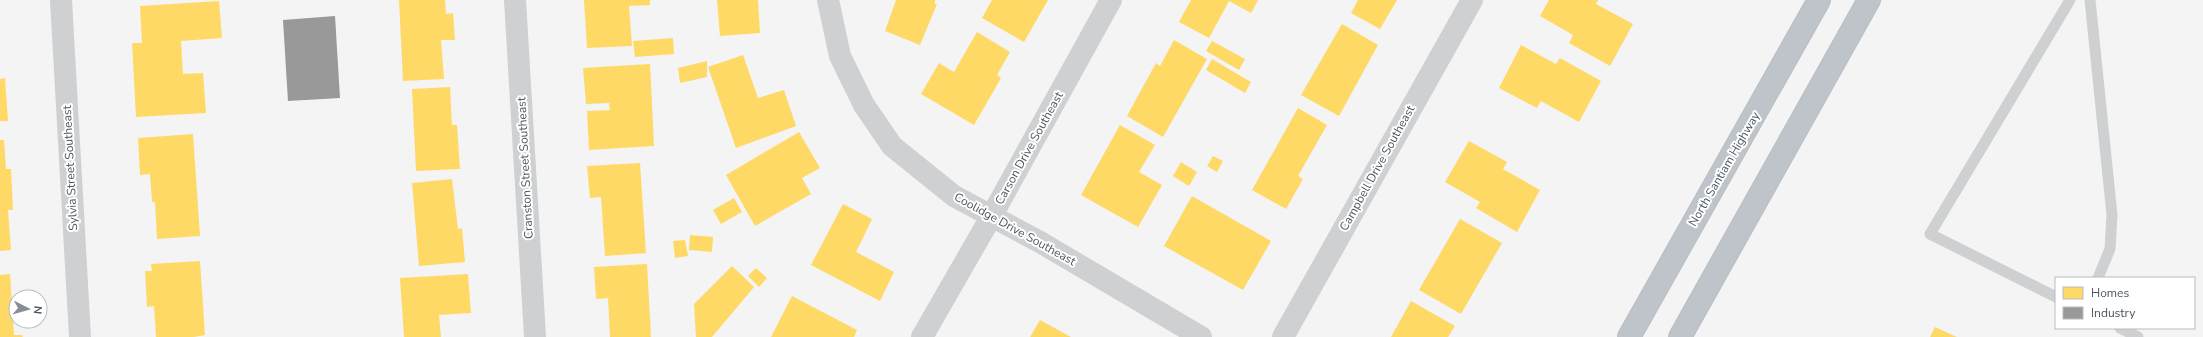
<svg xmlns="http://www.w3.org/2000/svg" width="2203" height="337" viewBox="0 0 2203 337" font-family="'Nunito Sans',sans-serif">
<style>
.homes{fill:#ffd966}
.industry{fill:#999}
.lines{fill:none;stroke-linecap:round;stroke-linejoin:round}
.motorway-casing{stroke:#b9bec3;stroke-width:24}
.service{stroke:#ced0d2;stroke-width:11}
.minor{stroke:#ced0d2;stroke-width:22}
.motorway{stroke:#bec4c9;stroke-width:22}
.labels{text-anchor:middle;stroke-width:4;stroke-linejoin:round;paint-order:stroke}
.street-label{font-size:12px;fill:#4a5661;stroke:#fff}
</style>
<rect width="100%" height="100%" fill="#f4f4f4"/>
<g class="homes">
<path d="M399 0H445L446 14 453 13 455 40H441L444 79 403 81Z"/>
<path d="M584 0H650V5L629 6 632 46 587 48Z"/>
<path d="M717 0H758L760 33 720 36Z"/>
<path d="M896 0H935V4H937L920 45 885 31Z"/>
<path d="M992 0H1048L1024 42 982 18Z"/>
<path d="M1191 0H1258L1251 13 1229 1 1209 38 1179 22Z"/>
<path d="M1358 0H1397L1380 29 1351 13Z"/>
<path d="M1549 0H1598L1596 4 1633 24 1610 66 1569 43 1573 35 1540 16Z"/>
<path d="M219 1 222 38 181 41 183 74 203 73 206 113 136 117 132 43H142L140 6Z"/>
<path d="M1342 24 1378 45 1339 116 1301 95Z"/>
<path d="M977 32 1010 52 997 75 1001 78 974 125 921 94 939 63 954 72Z"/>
<path d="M673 38 674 54 635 57 633 41Z"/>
<path d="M1174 40 1207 59 1163 137 1127 116 1156 63 1160 66Z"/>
<path d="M1212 41 1245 59 1239 70 1206 51Z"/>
<path d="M1521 45 1556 64 1560 58 1601 81 1579 122 1541 101 1537 108 1499 88Z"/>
<path d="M743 55 758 98 784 90 796 126 736 148 708 67Z"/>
<path d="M1212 59 1251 82 1245 93 1206 70Z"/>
<path d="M707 61V77L680 83 678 68Z"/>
<path d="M650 64 654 146 589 150 587 111 610 110 609 103 586 104 583 68Z"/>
<path d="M5 78 8 121H0V79Z"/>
<path d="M450 87 452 125H457L460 169 416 171 412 89Z"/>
<path d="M1298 108 1327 125 1298 176 1303 179 1286 209 1252 190Z"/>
<path d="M1120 125 1155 145 1139 172 1162 185 1138 227 1081 195Z"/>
<path d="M799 132 820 168 802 178 811 194 755 226 726 175Z"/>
<path d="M193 134 200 236 157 239 155 202H152L150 174 140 175 138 138Z"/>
<path d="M0 140H4L6 169H11L13 210H8L11 250 0 251Z"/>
<path d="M1469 141 1507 162 1503 169 1540 190 1517 232 1476 208 1480 202 1445 182Z"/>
<path d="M1213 156 1223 161 1217 172 1207 166Z"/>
<path d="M1181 162 1197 172 1189 186 1173 176Z"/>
<path d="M640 163 646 253 605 256 601 197 590 198 587 166Z"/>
<path d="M452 179 458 229 462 228 465 262 419 266 412 183Z"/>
<path d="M1192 196 1271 241 1243 290 1164 246Z"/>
<path d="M734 198 742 212 721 224 713 210Z"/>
<path d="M843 204 872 219 856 252 894 272 880 301 811 265Z"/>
<path d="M1460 219 1502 243 1461 314 1419 290Z"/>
<path d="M690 235 713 237 712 252 689 250Z"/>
<path d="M685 240 688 256 675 258 673 241Z"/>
<path d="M200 261 205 335 194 337H156L154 306 147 307 145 271H152L151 264Z"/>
<path d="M647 264 651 337H610L608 298 596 299 594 267Z"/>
<path d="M732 266 754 287 712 337H696L694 304Z"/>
<path d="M756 268 767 278 759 287 748 276Z"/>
<path d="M10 274 14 335H22L23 337H0V275Z"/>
<path d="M468 274 471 313 439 315 441 337H404L400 278Z"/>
<path d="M792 296 857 330 854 337H771Z"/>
<path d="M1411 301 1455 326 1448 337H1391Z"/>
<path d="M1040 320 1071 337H1030Z"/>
<path d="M1935 327 1957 337H1930Z"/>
</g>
<path class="industry" d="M335 16 340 98 288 101 283 20Z"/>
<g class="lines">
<defs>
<g id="motorway">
<path d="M1629 337 1819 0"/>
<path d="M1680 337 1869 0"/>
</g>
</defs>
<use href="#motorway" class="motorway-casing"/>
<g class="service">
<path d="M2090 0 2112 215 2110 249 2098 278"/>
<path d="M2056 297 1930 234 2070 0"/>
<path d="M2120 328 2138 337"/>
</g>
<g class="minor">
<path d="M61 0 80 337"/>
<path d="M515 0 535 337"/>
<path d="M828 0 840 56 864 105 892 146 954 196 1040 242 1201 337"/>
<path d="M922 337 991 217 1111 0"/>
<path d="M1283 337 1472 0"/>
</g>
<use href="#motorway" class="motorway"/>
</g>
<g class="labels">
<g class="street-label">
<text transform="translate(1029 148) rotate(-61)" y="4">Carson Drive Southeast</text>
<text transform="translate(70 168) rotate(-93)" y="4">Sylvia Street Southeast</text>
<text transform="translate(525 168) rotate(-93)" y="4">Cranston Street Southeast</text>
<text transform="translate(1377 168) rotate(-61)" y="4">Campbell Drive Southeast</text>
<text transform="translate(1724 169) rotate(-60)" y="4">North Santiam Highway</text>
<text transform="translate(1015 229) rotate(29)" y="4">Coolidge Drive Southeast</text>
</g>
</g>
<rect x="2055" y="277" width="140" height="52" fill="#ffffff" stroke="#b7bbc0"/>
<rect x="2063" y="287" width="20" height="12" fill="#ffd966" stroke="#b7bbc0"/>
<text x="2091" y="297" font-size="12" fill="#4a5661">Homes</text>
<rect x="2063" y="307" width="20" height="12" fill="#999999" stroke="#b7bbc0"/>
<text x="2091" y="317" font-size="12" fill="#4a5661">Industry</text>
<g transform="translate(28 309) rotate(96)"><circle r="19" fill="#ffffff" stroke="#b7bbc0"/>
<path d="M0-3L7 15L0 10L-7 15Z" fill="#868d94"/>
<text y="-6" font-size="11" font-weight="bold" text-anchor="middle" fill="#4a5661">N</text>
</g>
</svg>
